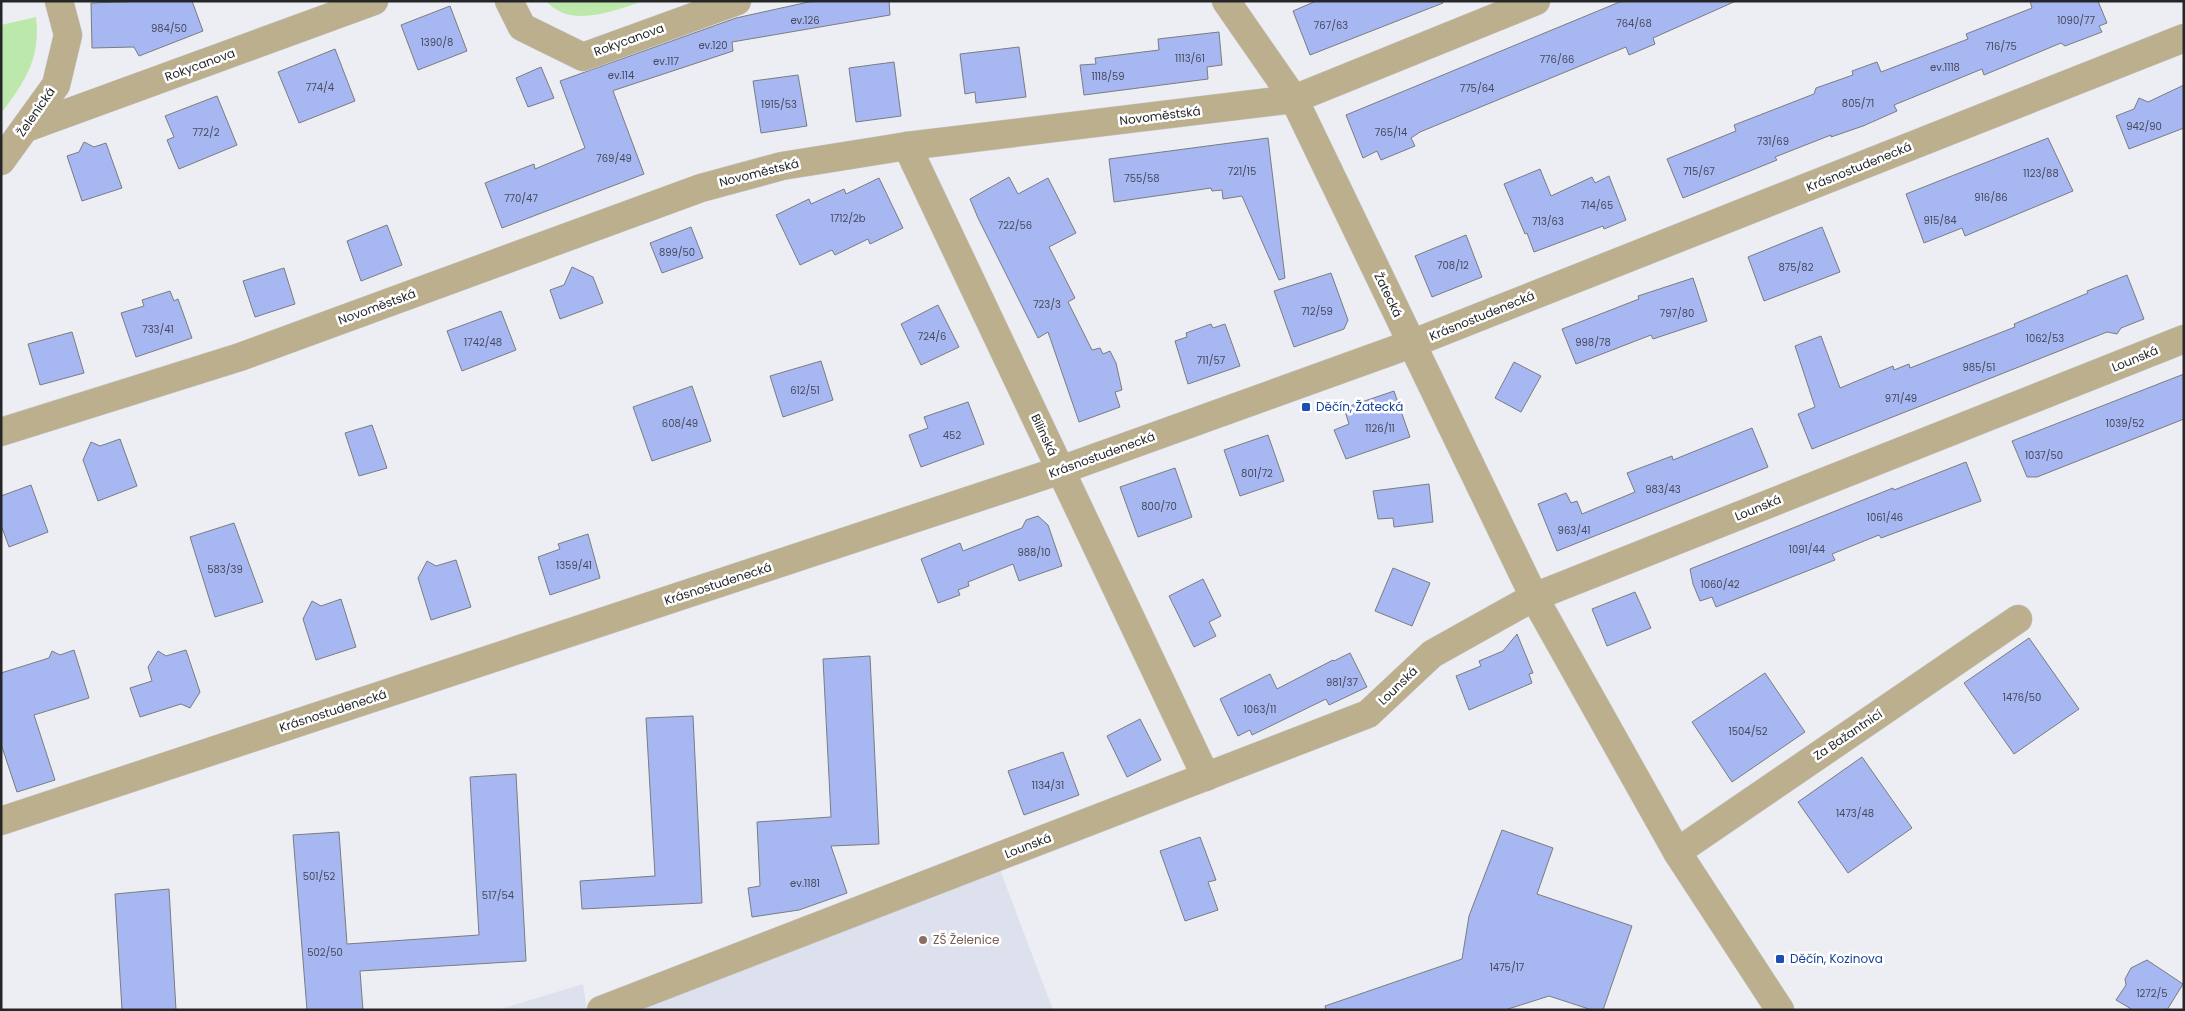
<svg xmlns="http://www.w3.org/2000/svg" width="2185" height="1011" viewBox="0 0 2185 1011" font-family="Poppins,sans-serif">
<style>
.built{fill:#dde0ed}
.green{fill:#bce8ac}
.building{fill:#a7b7f2;stroke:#7a7c80}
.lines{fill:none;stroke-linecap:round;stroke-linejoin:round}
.minor-casing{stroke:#c8cace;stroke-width:29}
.minor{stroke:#bbaf8d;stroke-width:28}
.transit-dot{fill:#1a4fb4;stroke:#fff;stroke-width:2}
.education-dot{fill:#8d6e63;stroke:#fff;stroke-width:2}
.labels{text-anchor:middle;stroke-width:5;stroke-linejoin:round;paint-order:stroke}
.number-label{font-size:10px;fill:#464a5a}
.street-label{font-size:12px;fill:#252627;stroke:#fff}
.transit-label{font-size:12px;fill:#164399;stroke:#fff;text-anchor:start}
.education-label{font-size:12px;fill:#785e54;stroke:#fff;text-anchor:start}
</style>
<rect width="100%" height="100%" fill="#eceef3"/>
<g class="built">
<path d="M1000 870 1053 1010H639Z"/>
<path d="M583 984 587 1010H497Z"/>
</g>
<g class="green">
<path d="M546 1H643C613 11 571 29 546 1Z"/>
<path d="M36 17C41 58 25 82 1 113V25Z"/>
</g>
<g class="building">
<path d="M143 1H192L203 31 139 56 134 47 92 48 91 3Z"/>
<path d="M813 1H889L890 15 732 42 733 51 615 90 613 91 644 174 502 228 485 183 534 164 535 169 585 148 560 81 736 18Z"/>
<path d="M1316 1H1443V3L1310 55 1293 11Z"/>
<path d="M1622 1H1736L1653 38 1655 44 1629 55 1626 47 1420 132 1411 138 1415 146 1381 160 1377 151 1363 158 1346 115Z"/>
<path d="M2030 1H2098L2107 23 2099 26 2102 32 2065 46 2061 43 1984 75 1982 69 1894 105 1897 111 1863 126 1831 137V135L1775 157 1777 160 1683 198 1667 159 1736 131 1734 125 1814 94 1816 88 1853 75 1852 71 1877 62 1881 72 1968 39 1966 34 2032 8Z"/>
<path d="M450 6 467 51 418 70 401 25Z"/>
<path d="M1219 32 1222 65 1207 67 1208 79 1084 95 1080 65 1096 64 1095 58 1159 50 1158 39Z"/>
<path d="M1019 47 1026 97 976 103 975 92 965 94 960 54Z"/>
<path d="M335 49 355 101 299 123 278 72Z"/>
<path d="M894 62 901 116 856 122 849 68Z"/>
<path d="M541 67 554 98 528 107 516 78Z"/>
<path d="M798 75 807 126 761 133 753 81Z"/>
<path d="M2184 85V128L2129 149 2116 116 2134 109 2139 98 2148 102Z"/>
<path d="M217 96 237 145 179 169 167 140 174 137 165 116Z"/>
<path d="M1268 138 1285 278 1279 280 1242 196 1223 199 1222 190 1212 191 1211 188 1114 202 1109 159Z"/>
<path d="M2048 138 2073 191 1965 236 1962 228 1924 243 1906 194Z"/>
<path d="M84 142 94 147 106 143 122 188 82 201 67 156 79 152Z"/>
<path d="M1540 169 1551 196 1592 177 1595 183 1609 176 1626 220 1604 229 1603 226 1534 252 1527 233 1525 234 1504 184Z"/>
<path d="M1009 177 1018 194 1048 178 1076 233 1049 247 1075 298 1068 302 1092 350 1100 348 1103 354 1110 351 1116 363 1122 390 1115 392 1120 407 1079 422 1048 332 1038 338 978 218 970 199Z"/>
<path d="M879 178 903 228 870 244 868 239 835 255 832 250 800 265 776 215 809 199 811 204 844 189 846 194Z"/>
<path d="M387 225 402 265 361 281 347 241Z"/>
<path d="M691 227 703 258 662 273 650 243Z"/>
<path d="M1822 227 1840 272 1764 301 1748 257Z"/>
<path d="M1466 235 1482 277 1432 297 1415 256Z"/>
<path d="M572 267 593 277 603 303 560 319 550 290 564 285Z"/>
<path d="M284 268 295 304 255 317 243 281Z"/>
<path d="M1331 273 1348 320 1344 329 1294 347 1274 291Z"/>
<path d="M2127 275 2144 319 2121 328 2117 334 2107 332 1812 449 1798 414 1815 407 1795 346 1821 336 1840 388 1893 366 1894 370 1909 364 1910 368 2015 327 2014 324 2088 293 2087 291Z"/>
<path d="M1693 278 1707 321 1653 339 1651 335 1576 364 1562 329 1639 299 1638 296Z"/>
<path d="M170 291 174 301 178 299 192 338 136 357 121 313 144 306 142 300Z"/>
<path d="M938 305 959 347 921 365 901 324Z"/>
<path d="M501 311 516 350 462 371 447 331Z"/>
<path d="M1211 324 1213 328 1225 324 1240 366 1188 384 1175 341 1187 337 1186 333Z"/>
<path d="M72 332 84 373 40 385 28 344Z"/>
<path d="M821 361 833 400 783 417 770 376Z"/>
<path d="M1514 362 1541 376 1521 412 1495 398Z"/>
<path d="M2184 374V419L2037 477H2027L2012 441Z"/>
<path d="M692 386 711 441 652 461 633 407Z"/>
<path d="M1394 391 1410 437 1346 459 1334 430 1349 424 1344 408Z"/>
<path d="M968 402 984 444 921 467 909 435 928 428 924 417Z"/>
<path d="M372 425 387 468 359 476 345 433Z"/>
<path d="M1752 428 1768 467 1557 551 1538 504 1566 493 1571 503 1577 501 1582 514 1635 492 1627 473 1672 456 1673 460Z"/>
<path d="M1268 435 1284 481 1240 496 1224 450Z"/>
<path d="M120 439 137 486 98 501 83 460 91 442 100 446Z"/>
<path d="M1966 462 1981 501 1881 538 1879 535 1832 554 1835 560 1716 607 1712 597 1700 601 1693 584 1690 569 1893 488 1894 490Z"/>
<path d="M1175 468 1192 517 1138 537 1120 487Z"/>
<path d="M1429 484 1433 522 1394 527 1393 518 1378 519 1373 491Z"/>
<path d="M31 485 48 532 9 547 1 525V496Z"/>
<path d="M1038 516 1048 525 1062 566 1019 581 1013 564 968 582 969 586 958 590 960 595 938 603 921 559 960 543 963 551 1022 528 1026 520Z"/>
<path d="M234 523 263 602 215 617 190 537Z"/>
<path d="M588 534 600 578 550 595 538 557 560 549 558 544Z"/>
<path d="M456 560 471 607 431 620 418 578 427 561 436 566Z"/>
<path d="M1393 568 1430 583 1412 626 1375 611Z"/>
<path d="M1203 579 1221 616 1209 622 1216 636 1194 647 1169 596Z"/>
<path d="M1635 592 1651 628 1607 646 1592 609Z"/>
<path d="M341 599 356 647 316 660 303 619 312 601 321 606Z"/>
<path d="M1517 634 1533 673 1529 674 1532 683 1469 710 1456 676 1481 666 1479 661 1503 651Z"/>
<path d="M2029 638 2079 709 2014 754 1964 683Z"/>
<path d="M74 650 89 698 34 715 55 780 17 792 1 744V673L49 658 52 651 60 655Z"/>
<path d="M186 650 200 692 190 708 181 704 140 717 130 688 152 681 148 667 158 651 166 656Z"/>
<path d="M1350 653 1367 687 1329 705 1326 699 1252 735 1250 730 1238 736 1220 699 1270 674 1277 689 1333 660 1334 661Z"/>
<path d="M870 656 879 844 831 846 847 893 799 910 752 917 748 888 760 886 757 822 831 817 823 659Z"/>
<path d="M1765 673 1805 732 1732 782 1692 722Z"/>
<path d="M693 716 702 903 582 909 580 881 655 876 646 718Z"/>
<path d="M1140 719 1161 760 1127 777 1107 736Z"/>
<path d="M1063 752 1079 795 1024 815 1008 771Z"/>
<path d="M1862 757 1912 828 1848 873 1798 802Z"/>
<path d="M516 774 526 961 360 971 363 1010H307L293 835 339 832 347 944 479 935 470 777Z"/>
<path d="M1502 830 1553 848 1537 894 1632 926 1603 1010H1592L1549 996 1505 1010H1326L1325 1006 1462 959 1469 916Z"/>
<path d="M1200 837 1216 880 1208 882 1218 910 1185 921 1160 851Z"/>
<path d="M169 889 176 1010H122L115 894Z"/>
<path d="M2147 960 2183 984 2167 1010H2133L2116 1000 2126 985 2125 979 2131 968Z"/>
</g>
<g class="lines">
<defs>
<g id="minor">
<path d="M509 1 522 27 583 57 737 1"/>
<path d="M1226 1 1294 99 1534 597 1677 852 1780 1010"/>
<path d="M26 128 374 1"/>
<path d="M907 146 1206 777"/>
<path d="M1 161 56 85 68 35 59 1"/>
<path d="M1 432 240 357 701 188 782 166 907 146 1294 99 1536 1"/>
<path d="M1 821 1061 470 1411 344 2184 38"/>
<path d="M1677 852 2018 619"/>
<path d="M601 1010 1368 714 1432 654 1534 597 2184 339"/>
</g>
</defs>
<use href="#minor" class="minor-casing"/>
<use href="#minor" class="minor"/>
</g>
<g class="transit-dot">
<rect x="1301" y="402" width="10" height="10" rx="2.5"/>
<rect x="1775" y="954" width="10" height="10" rx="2.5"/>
</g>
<circle class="education-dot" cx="923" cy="940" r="5"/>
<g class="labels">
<g class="number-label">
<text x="805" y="24">ev.126</text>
<text x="2076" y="24">1090/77</text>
<text x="1634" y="27">764/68</text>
<text x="1331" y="29">767/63</text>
<text x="169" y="32">984/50</text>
<text x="437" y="46">1390/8</text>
<text x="713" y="49">ev.120</text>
<text x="2001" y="50">716/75</text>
<text x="1190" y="62">1113/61</text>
<text x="1557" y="63">776/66</text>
<text x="666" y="65">ev.117</text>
<text x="1945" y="71">ev.1118</text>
<text x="621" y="79">ev.114</text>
<text x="1108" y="80">1118/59</text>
<text x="320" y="91">774/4</text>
<text x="1477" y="92">775/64</text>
<text x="1858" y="107">805/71</text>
<text x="779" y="108">1915/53</text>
<text x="2144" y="130">942/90</text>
<text x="206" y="136">772/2</text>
<text x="1391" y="136">765/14</text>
<text x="1773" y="145">731/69</text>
<text x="614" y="162">769/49</text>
<text x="1242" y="175">721/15</text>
<text x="1699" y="175">715/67</text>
<text x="2041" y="177">1123/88</text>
<text x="1142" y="182">755/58</text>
<text x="1991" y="201">916/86</text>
<text x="521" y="202">770/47</text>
<text x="1597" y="209">714/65</text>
<text x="848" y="222">1712/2b</text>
<text x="1940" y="224">915/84</text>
<text x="1548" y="225">713/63</text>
<text x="1015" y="229">722/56</text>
<text x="677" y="256">899/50</text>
<text x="1453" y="269">708/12</text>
<text x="1796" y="271">875/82</text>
<text x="1047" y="308">723/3</text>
<text x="1317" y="315">712/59</text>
<text x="1677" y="317">797/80</text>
<text x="158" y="333">733/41</text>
<text x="932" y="340">724/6</text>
<text x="2045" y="342">1062/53</text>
<text x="483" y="346">1742/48</text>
<text x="1593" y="346">998/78</text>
<text x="1211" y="364">711/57</text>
<text x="1979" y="371">985/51</text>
<text x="805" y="394">612/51</text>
<text x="1901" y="402">971/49</text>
<text x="680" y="427">608/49</text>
<text x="2125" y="427">1039/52</text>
<text x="1380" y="432">1126/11</text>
<text x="952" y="439">452</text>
<text x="2044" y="459">1037/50</text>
<text x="1257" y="477">801/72</text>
<text x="1663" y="493">983/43</text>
<text x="1159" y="510">800/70</text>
<text x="1885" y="521">1061/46</text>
<text x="1574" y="534">963/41</text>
<text x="1807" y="553">1091/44</text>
<text x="1034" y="556">988/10</text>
<text x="574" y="569">1359/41</text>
<text x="225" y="573">583/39</text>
<text x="1720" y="588">1060/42</text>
<text x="1342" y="686">981/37</text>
<text x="2022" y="701">1476/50</text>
<text x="1260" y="713">1063/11</text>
<text x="1748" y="735">1504/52</text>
<text x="1048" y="789">1134/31</text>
<text x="1855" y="817">1473/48</text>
<text x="319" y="880">501/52</text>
<text x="805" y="887">ev.1181</text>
<text x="498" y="899">517/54</text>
<text x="325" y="956">502/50</text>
<text x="1507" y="971">1475/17</text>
<text x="2152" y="997">1272/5</text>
</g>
<g class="street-label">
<text transform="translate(629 40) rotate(-20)" y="4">Rokycanova</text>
<text transform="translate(200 65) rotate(-20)" y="4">Rokycanova</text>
<text transform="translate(36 112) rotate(-55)" y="4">Želenická</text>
<text transform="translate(1160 116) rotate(-7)" y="4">Novoměstská</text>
<text transform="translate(1859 167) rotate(-22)" y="4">Krásnostudenecká</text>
<text transform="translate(759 173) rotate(-14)" y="4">Novoměstská</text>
<text transform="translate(1388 295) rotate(64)" y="4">Žatecká</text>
<text transform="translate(377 307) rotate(-20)" y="4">Novoměstská</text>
<text transform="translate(1482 316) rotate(-22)" y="4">Krásnostudenecká</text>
<text transform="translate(2135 359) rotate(-22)" y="4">Lounská</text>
<text transform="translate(1044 435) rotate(65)" y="4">Bílinská</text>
<text transform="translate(1102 455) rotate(-20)" y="4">Krásnostudenecká</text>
<text transform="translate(1758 508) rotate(-22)" y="4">Lounská</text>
<text transform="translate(718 584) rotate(-18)" y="4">Krásnostudenecká</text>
<text transform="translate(1398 686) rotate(-44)" y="4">Lounská</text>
<text transform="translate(333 711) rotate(-18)" y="4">Krásnostudenecká</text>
<text transform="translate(1848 735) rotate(-34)" y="4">Za Bažantnicí</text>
<text transform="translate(1028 846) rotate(-21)" y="4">Lounská</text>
</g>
<g class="transit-label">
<text x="1316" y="411">Děčín, Žatecká</text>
<text x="1790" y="963">Děčín, Kozinova</text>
</g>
<g class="education-label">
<text x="933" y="944">ZŠ Želenice</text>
</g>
</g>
<rect width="2185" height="1011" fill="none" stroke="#252627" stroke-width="5"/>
</svg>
